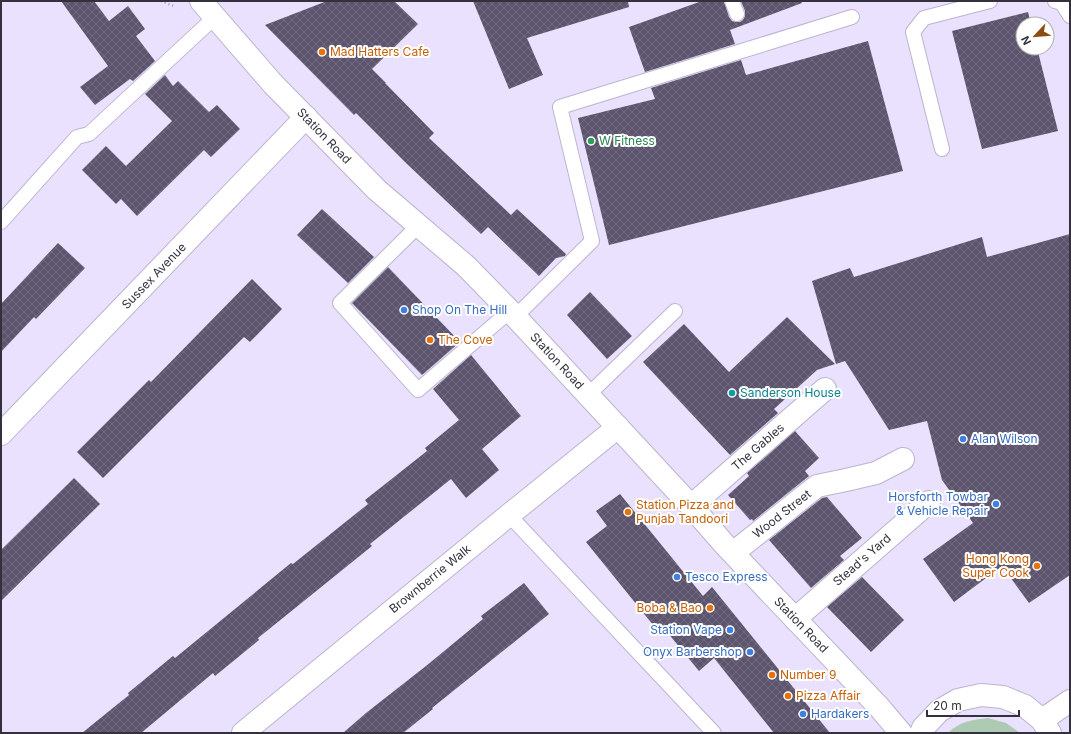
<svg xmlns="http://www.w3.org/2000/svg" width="1071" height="734" viewBox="0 0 1071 734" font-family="Inter,sans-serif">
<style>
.green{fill:#adcab3}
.building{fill:url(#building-cross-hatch)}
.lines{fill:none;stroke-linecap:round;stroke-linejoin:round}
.lane-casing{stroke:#bcb3cf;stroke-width:16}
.street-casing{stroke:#bcb3cf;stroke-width:24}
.secondary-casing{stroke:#bcb3cf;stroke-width:24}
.path{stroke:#a19bb0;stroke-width:2.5;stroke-dasharray:1 3;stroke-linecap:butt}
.lane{stroke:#fff;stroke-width:14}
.street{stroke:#fff;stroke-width:22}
.secondary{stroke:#fff;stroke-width:22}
.food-dot{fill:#e8710a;stroke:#fff;stroke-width:1.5}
.leisure-dot{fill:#2e9e5b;stroke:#fff;stroke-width:1.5}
.shop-dot{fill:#3f7fe0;stroke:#fff;stroke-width:1.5}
.culture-dot{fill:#0f9aa8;stroke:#fff;stroke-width:1.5}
.labels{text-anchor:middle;stroke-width:4;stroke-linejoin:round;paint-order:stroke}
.food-label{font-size:12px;fill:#c56008;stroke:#fff;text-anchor:start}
.street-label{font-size:12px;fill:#34313c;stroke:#fff}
.leisure-label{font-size:12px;fill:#27864d;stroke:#fff;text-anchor:start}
.shop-label{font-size:12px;fill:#366cbe;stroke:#fff;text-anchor:start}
.culture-label{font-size:12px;fill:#0d838f;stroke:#fff;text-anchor:start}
</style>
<defs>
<pattern id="building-cross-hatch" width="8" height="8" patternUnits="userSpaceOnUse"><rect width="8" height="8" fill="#5d556e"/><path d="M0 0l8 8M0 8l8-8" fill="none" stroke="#716b7f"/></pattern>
</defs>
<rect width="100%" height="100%" fill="#eae1fe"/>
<path class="green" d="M988 718 1006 723 1020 733H948C960 721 972 720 988 718Z"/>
<g class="building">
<path d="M61 1H94L109 21 128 6 145 29 136 36 155 61 133 81 130 79 95 105 80 87 108 66Z"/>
<path d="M327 1H394L418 24 372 69 386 83H385L434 133 429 138 511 215 517 209 566 254 565 256 556 258 539 276 488 227 481 234 406 163 356 113 354 115 265 25Z"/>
<path d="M473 1H628L629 7 527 38 543 75 509 89Z"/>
<path d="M702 1H724L729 17 732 21 736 22H740L743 20 745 16V11L741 1H801L802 3 730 30 735 44 645 72 629 27Z"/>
<path d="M1028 12 1031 24H1023V48H1037L1058 131 982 149 952 31Z"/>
<path d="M868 41 903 171 609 245 578 118 655 99 651 88 741 60 746 75Z"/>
<path d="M165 75 173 86 178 81 209 112 217 105 240 129 211 157 204 150 137 216 121 199 116 204 82 170 106 146 126 166 172 121 145 94Z"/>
<path d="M322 209 374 257 348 283 297 235Z"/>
<path d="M1070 234V575L1029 603 1002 566 954 602 923 559 973 523 942 480 927 421 889 430 845 361 836 364 812 281 850 268 854 277 982 237 987 257Z"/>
<path d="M58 243 85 268 36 319 34 317 1 352V304Z"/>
<path d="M388 267 460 342 422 375 352 303Z"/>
<path d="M252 279 282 309 250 342 244 337 103 478 77 452 149 380 151 382Z"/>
<path d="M590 292 632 336 607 359 567 315Z"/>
<path d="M787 317 835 364 817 370 774 409 778 413 730 455 643 362 684 324 729 372Z"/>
<path d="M471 355 521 416 482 449 499 470 466 498 451 479 370 544 372 546 258 638 259 640 215 676 213 673 141 733H82L129 695 128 693 173 656 175 658 291 563 293 564 368 504 365 500 427 451 425 448 459 420 433 389Z"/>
<path d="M795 431 819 458 805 471 809 476 753 521 752 519 750 520 728 495 749 476 747 473Z"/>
<path d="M74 478 100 504 1 601V550Z"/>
<path d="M620 494 703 596 712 587 830 733H774L714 658 699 671 663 627 658 631 586 542 607 526 596 511Z"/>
<path d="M827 497 862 538 840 556 844 560 811 588 769 540 822 498Z"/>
<path d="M862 577 904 620 871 652 827 607Z"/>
<path d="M524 583 549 614 432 708 433 709 403 733H343L366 713 426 666 483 619 481 616Z"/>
</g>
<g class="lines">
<defs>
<g id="lane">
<path d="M732 1 737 14"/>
<path d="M1055 1 1062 3 1070 16"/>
<path d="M942 149 913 32 924 18 990 1"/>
<path d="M1 222 77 137 89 134 215 17"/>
<path d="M419 225 340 303 418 390 510 311"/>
<path d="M515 317 592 241 560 107 852 17"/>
<path d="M588 395 675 311"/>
<path d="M509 515 714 733"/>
</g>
<g id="street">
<path d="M1 434 306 117"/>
<path d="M691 506 825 389"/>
<path d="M733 553 817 486 846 480 876 473 903 459"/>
<path d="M795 619 929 502"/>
<path d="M243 733 509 515 618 427"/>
</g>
<g id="secondary">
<path d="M201 1 273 84 377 190 466 266 510 311 691 506 725 545 879 707 901 733"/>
<path d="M1042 720 1070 701"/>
<path d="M921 733 923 728 939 711 958 700 981 695 1003 697 1025 706 1042 720 1050 733"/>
</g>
</defs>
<use href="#lane" class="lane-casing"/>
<use href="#street" class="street-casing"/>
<use href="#secondary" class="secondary-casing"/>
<path class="path" d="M161 1 174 6"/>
<use href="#lane" class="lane"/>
<use href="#street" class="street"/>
<use href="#secondary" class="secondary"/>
</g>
<g class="food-dot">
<circle cx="322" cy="52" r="4"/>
<circle cx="430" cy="340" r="4"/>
<circle cx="628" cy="512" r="4"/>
<circle cx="1037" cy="566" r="4"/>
<circle cx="710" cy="608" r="4"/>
<circle cx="772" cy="675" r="4"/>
<circle cx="788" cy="696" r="4"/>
</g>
<circle class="leisure-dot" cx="591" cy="141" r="4"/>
<g class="shop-dot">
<circle cx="404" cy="310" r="4"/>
<circle cx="963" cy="439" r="4"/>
<circle cx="996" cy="504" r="4"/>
<circle cx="677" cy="577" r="4"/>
<circle cx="730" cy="630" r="4"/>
<circle cx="750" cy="652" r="4"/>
<circle cx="803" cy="714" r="4"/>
</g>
<circle class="culture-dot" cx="732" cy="393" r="4"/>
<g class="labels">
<g class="food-label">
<text x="330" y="56">Mad Hatters Cafe</text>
<text x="438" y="344">The Cove</text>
<text x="636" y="509">Station Pizza and<tspan x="636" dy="14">Punjab Tandoori</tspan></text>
<text x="1029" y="563" text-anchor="end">Hong Kong<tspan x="1029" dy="14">Super Cook</tspan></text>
<text x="702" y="612" text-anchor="end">Boba &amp; Bao</text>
<text x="780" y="679">Number 9</text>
<text x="796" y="700">Pizza Affair</text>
</g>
<g class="street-label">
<text transform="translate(324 136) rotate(46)" y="4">Station Road</text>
<text transform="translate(154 276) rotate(-46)" y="4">Sussex Avenue</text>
<text transform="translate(557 361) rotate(47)" y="4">Station Road</text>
<text transform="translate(758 447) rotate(-41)" y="4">The Gables</text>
<text transform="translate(782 514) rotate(-38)" y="4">Wood Street</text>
<text transform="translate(862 560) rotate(-41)" y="4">Stead's Yard</text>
<text transform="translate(430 579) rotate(-39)" y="4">Brownberrie Walk</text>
<text transform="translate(801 625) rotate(46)" y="4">Station Road</text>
</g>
<g class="leisure-label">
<text x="599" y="145">W Fitness</text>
</g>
<g class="shop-label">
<text x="412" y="314">Shop On The Hill</text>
<text x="971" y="443">Alan Wilson</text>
<text x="988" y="501" text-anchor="end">Horsforth Towbar<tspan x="988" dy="14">&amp; Vehicle Repair</tspan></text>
<text x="685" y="581">Tesco Express</text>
<text x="722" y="634" text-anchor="end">Station Vape</text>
<text x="742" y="656" text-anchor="end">Onyx Barbershop</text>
<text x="811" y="718">Hardakers</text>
</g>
<g class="culture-label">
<text x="740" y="397">Sanderson House</text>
</g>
</g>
<rect width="1071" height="734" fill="none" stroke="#34313c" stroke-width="4"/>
<g transform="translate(1035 36) rotate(244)"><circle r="19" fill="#ffffff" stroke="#aeadb1"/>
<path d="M0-3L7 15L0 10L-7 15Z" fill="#8b4e11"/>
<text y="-6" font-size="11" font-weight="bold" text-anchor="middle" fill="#34313c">N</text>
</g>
<path d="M927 710v6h92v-6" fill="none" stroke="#34313c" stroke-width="2"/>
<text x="933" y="710" font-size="12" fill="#34313c" stroke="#ffffff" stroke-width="3" paint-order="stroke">20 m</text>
</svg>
